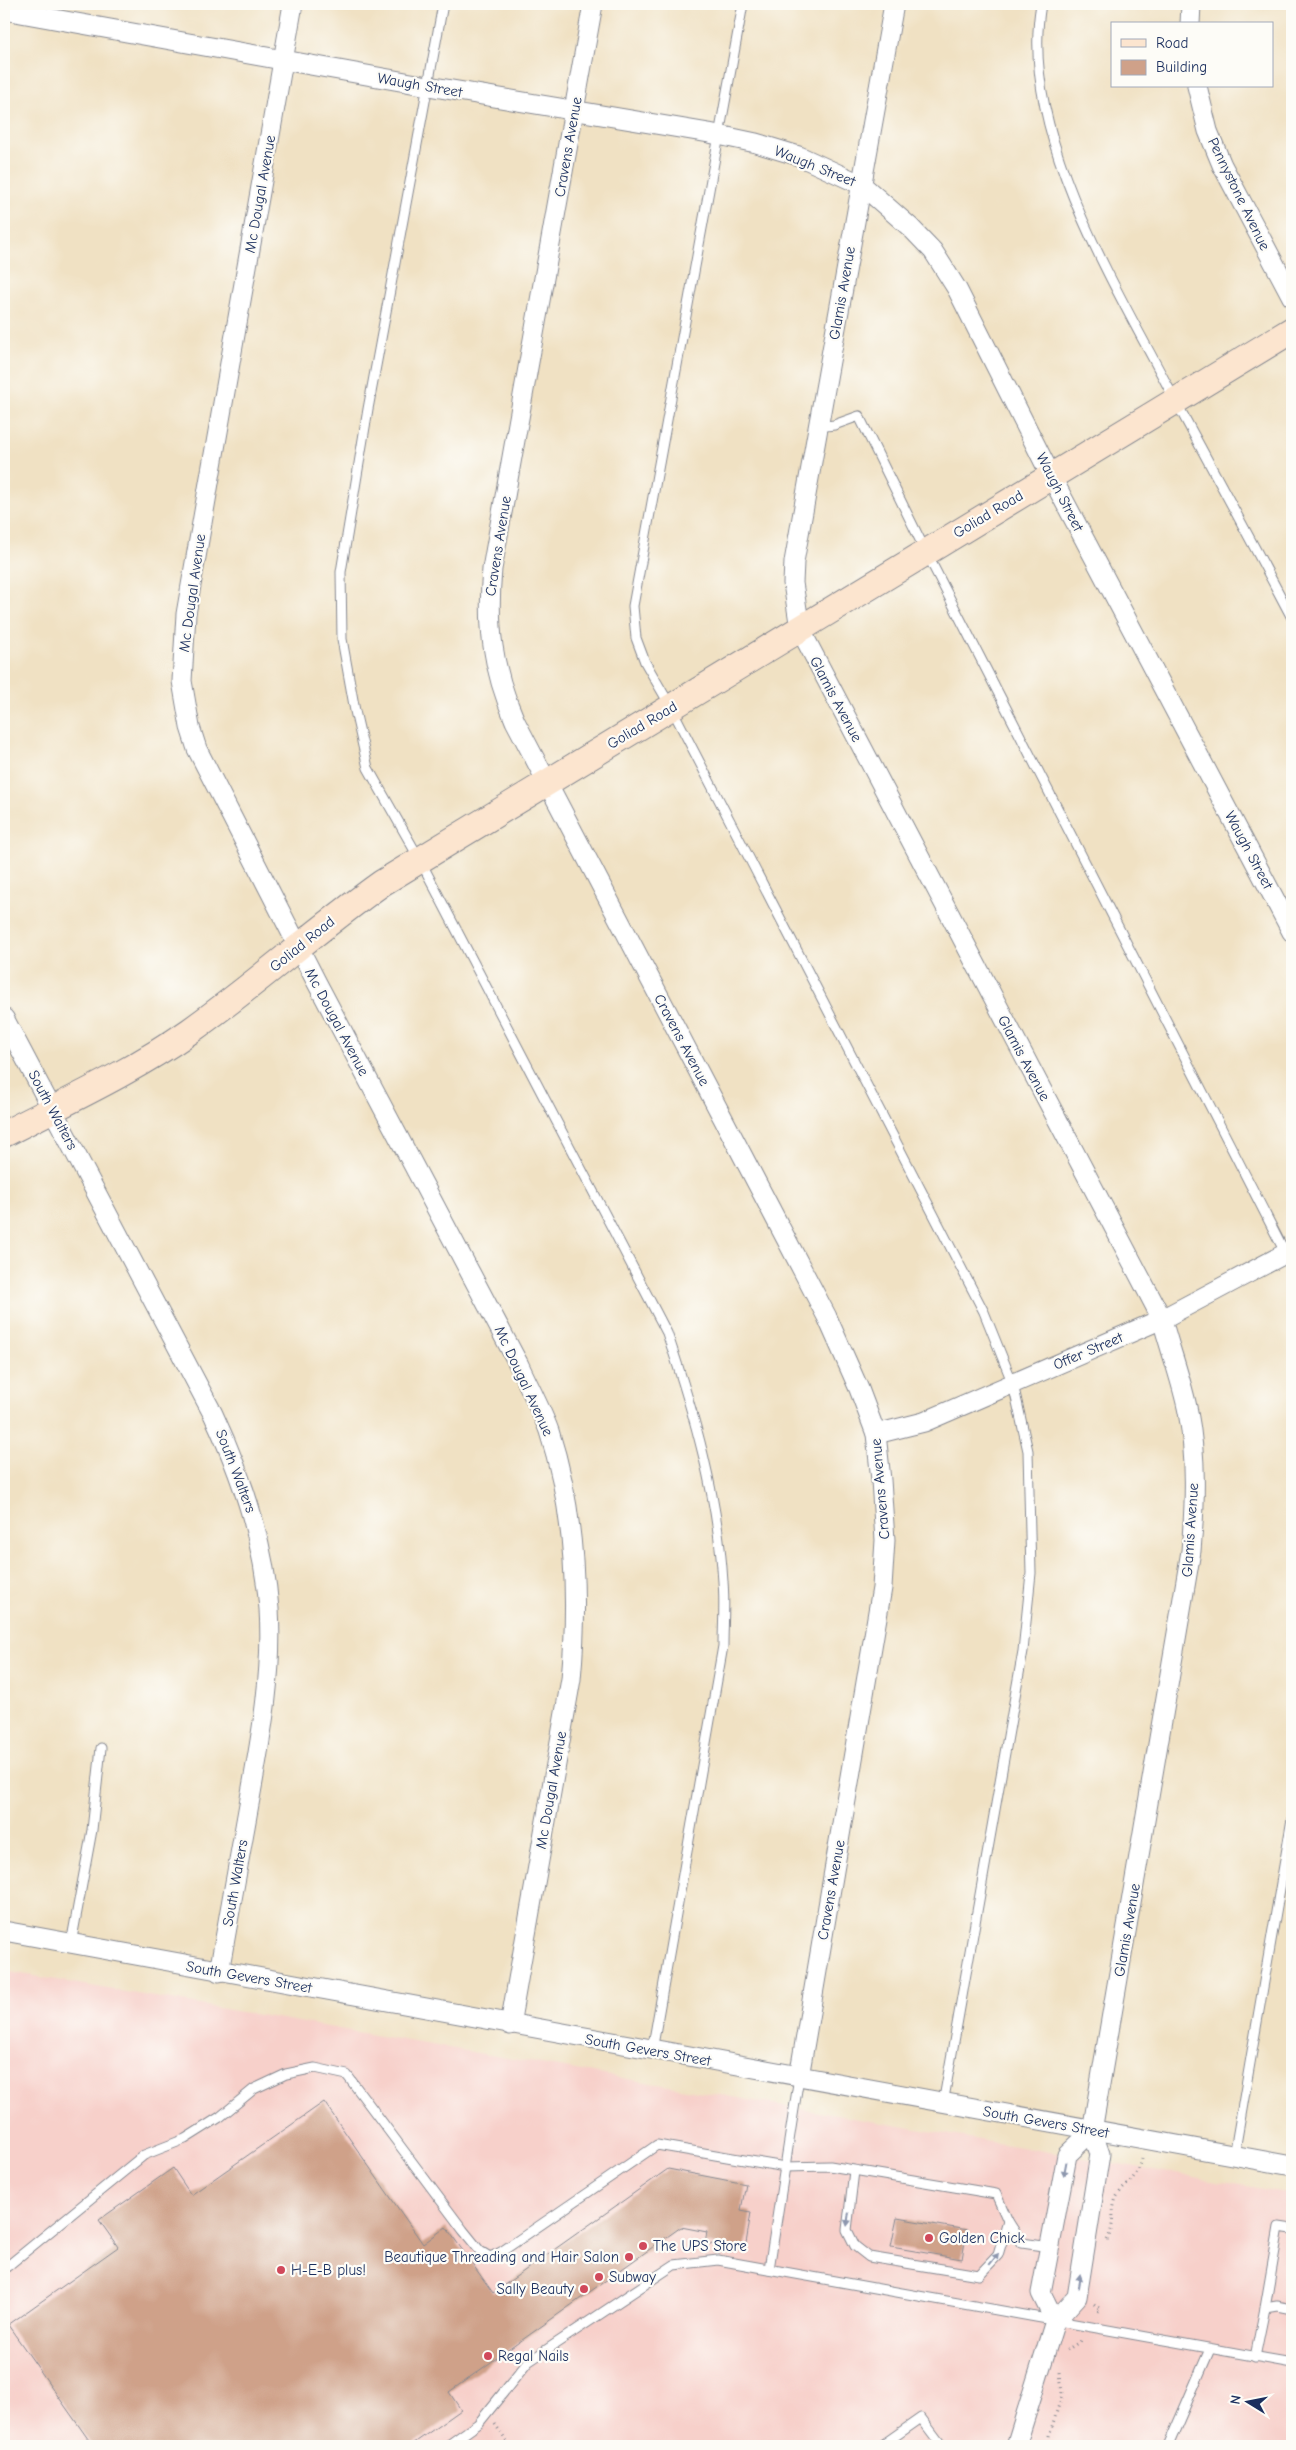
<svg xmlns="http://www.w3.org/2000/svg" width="1296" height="2450" viewBox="0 0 1296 2450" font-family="'Comic Neue',sans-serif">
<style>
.built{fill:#f7d0ca}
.building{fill:#cfa189}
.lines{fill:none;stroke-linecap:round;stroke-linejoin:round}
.service-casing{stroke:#868890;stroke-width:11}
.minor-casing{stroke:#868890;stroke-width:21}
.secondary-casing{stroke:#868890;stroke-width:28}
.path{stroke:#868890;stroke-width:3;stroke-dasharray:1 4;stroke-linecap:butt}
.service{stroke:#fff;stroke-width:9}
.minor{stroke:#fff;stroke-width:19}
.secondary{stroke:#fce5cf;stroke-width:26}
.oneway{fill:#8d97ae}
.poi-dot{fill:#d1495b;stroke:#fdfcf7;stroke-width:2}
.labels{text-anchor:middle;stroke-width:4.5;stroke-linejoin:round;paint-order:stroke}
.street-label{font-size:15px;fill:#1b2f5e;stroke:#fdfcf7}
.poi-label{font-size:15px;fill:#1b2f5e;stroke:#fdfcf7;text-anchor:start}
</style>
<rect width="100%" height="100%" fill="#fdfcf7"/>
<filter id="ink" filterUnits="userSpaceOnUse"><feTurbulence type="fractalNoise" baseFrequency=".02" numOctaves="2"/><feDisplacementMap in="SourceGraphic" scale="10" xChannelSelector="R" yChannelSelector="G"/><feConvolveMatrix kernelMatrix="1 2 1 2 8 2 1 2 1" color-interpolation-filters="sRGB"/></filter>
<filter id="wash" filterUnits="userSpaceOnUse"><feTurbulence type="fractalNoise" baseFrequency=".0096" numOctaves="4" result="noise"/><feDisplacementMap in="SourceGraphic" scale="20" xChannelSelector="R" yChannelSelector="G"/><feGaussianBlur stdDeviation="1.12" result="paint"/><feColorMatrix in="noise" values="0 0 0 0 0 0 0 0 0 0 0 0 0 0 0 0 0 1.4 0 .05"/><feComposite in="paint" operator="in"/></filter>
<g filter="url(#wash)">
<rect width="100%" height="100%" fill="#f0e1c3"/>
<path class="built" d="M4 1971 1292 2194V2446H4Z"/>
<g id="blocks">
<g class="building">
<path d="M324 2102 423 2244 446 2227 493 2293 668 2169 746 2184 741 2210 751 2212 745 2250 705 2243 707 2232 681 2227 449 2392 461 2410 410 2446H93L8 2325 118 2247 99 2220 173 2168 191 2195Z"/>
<path d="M897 2218 967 2230 962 2259 891 2247Z"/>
</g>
</g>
</g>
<g filter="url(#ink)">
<use href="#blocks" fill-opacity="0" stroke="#868890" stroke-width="1"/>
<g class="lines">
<defs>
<g id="service">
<path d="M443 4 368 409 341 572 342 639 355 711 368 768 420 860 667 1333C694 1413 718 1496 723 1582 725 1603 723 1625 723 1646L652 2051"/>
<path d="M743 4 633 606 636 638 645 662 671 707 984 1312 1013 1384 1028 1451 1031 1573 1023 1651 943 2104"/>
<path d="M1041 4C1019 128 1111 278 1167 385 1209 463 1251 540 1292 618"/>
<path d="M818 427 834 425 859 416 926 552 1292 1266"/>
<path d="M71 1944 92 1830 101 1748"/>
<path d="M1234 2156 1292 1819"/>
<path d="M854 2171 847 2230 855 2246 869 2257 979 2275 998 2255 1008 2221"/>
<path d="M4 2269 144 2155 185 2139 220 2117 254 2089 286 2074 315 2068 347 2075 463 2230 480 2251 490 2257 501 2252 657 2145 785 2167 830 2166 996 2194 1008 2221 1022 2243 1050 2247"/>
<path d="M769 2269 799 2077"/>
<path d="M1265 2308 1279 2227 1292 2229"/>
<path d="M1255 2357 1265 2308 1277 2306 1292 2309"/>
<path d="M447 2446 478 2424 528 2362 674 2265 718 2260 1292 2363"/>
<path d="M881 2446 921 2418 942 2446"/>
<path d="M1168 2446 1210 2349"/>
</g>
<g id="minor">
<path d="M293 4 186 614 182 681 190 727 197 749 317 983 519 1365C529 1387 541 1409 549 1431 575 1512 579 1594 571 1679L510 2025"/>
<path d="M593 4 492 569C487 625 492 668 515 721L827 1317 859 1389 876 1434 881 1480 885 1540 882 1588 799 2077"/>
<path d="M894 4 794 562 793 583 800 629 1162 1319C1170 1350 1182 1381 1188 1412 1197 1458 1195 1505 1191 1551L1092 2131 1100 2154 1077 2297 1055 2321 1016 2446"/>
<path d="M4 10 428 86 709 133 756 143 799 156 862 185 911 228 933 251 957 289 1051 476 1292 932"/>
<path d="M1190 24 1191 4"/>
<path d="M1197 86 1208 131 1222 165 1292 297"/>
<path d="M4 1018 213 1414C242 1476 264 1540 269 1609 273 1671 262 1732 251 1793 240 1852 230 1912 219 1972"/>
<path d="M876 1434 924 1422 1162 1319 1292 1250"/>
<path d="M4 1931 1292 2166"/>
<path d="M1055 2321 1041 2293 1067 2155 1092 2131"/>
</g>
<path id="secondary" d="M4 1134C66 1102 132 1072 190 1031 256 984 316 930 382 883L1292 330"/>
</defs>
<use href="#service" class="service-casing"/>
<use href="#minor" class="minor-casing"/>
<use href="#secondary" class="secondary-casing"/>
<g class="path">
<path d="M1107 2240C1115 2225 1111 2216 1115 2201 1119 2187 1137 2182 1142 2159"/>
<path d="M1094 2304 1100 2309 1096 2314"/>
<path d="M1067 2350 1079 2342 1081 2338"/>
<path d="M495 2424 508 2444 512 2446"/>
<path d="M1048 2446 1049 2436 1062 2395 1060 2372"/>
</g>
<use href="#service" class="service"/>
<use href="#minor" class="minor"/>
<use href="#secondary" class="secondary"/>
</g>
<defs><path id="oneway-solid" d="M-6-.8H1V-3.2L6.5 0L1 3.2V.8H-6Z" transform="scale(1.25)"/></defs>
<g class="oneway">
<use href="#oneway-solid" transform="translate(1065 2169) rotate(101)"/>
<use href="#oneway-solid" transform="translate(848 2219) rotate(97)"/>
<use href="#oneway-solid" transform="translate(994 2259) rotate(-51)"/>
<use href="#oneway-solid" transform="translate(1079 2281) rotate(-81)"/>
</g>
</g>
<g class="poi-dot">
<circle cx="929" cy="2238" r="5"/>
<circle cx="643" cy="2246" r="5"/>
<circle cx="629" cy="2257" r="5"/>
<circle cx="281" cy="2270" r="5"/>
<circle cx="599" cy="2277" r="5"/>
<circle cx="584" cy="2289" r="5"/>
<circle cx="488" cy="2356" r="5"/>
</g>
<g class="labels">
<g class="street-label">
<text transform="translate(420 85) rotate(10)" y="5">Waugh Street</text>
<text transform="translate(568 147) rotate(-80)" y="5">Cravens Avenue</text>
<text transform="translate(815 166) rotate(22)" y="5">Waugh Street</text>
<text transform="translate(260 194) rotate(-80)" y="5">Mc Dougal Avenue</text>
<text transform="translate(1239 194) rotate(64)" y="5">Pennystone Avenue</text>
<text transform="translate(842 293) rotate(-80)" y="5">Glamis Avenue</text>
<text transform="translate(1060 492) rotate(63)" y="5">Waugh Street</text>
<text transform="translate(988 514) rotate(-31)" y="5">Goliad Road</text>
<text transform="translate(498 546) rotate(-81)" y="5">Cravens Avenue</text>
<text transform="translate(192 593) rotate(-82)" y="5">Mc Dougal Avenue</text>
<text transform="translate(836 699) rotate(62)" y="5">Glamis Avenue</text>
<text transform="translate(642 725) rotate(-31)" y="5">Goliad Road</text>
<text transform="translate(1249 850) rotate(62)" y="5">Waugh Street</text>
<text transform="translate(302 944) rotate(-39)" y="5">Goliad Road</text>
<text transform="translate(337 1022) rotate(62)" y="5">Mc Dougal Avenue</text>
<text transform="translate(682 1040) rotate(62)" y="5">Cravens Avenue</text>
<text transform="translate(1024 1058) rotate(62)" y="5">Glamis Avenue</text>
<text transform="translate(53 1110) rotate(62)" y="5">South Walters</text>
<text transform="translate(1088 1351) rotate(-23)" y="5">Offer Street</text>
<text transform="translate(524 1381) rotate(65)" y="5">Mc Dougal Avenue</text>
<text transform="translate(236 1471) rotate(69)" y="5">South Walters</text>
<text transform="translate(880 1489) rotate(-95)" y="5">Cravens Avenue</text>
<text transform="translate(1190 1530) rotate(-86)" y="5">Glamis Avenue</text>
<text transform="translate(551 1790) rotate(-80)" y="5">Mc Dougal Avenue</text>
<text transform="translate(235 1883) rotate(-80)" y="5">South Walters</text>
<text transform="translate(831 1890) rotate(-80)" y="5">Cravens Avenue</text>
<text transform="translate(1127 1930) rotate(-80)" y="5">Glamis Avenue</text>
<text transform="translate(249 1977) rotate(10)" y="5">South Gevers Street</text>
<text transform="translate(648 2050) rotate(10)" y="5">South Gevers Street</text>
<text transform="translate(1046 2122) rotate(10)" y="5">South Gevers Street</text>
</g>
<g class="poi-label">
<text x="939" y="2243">Golden Chick</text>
<text x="653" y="2251">The UPS Store</text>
<text x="619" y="2262" text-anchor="end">Beautique Threading and Hair Salon</text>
<text x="291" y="2275">H-E-B plus!</text>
<text x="609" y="2282">Subway</text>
<text x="574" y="2294" text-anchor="end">Sally Beauty</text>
<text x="498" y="2361">Regal Nails</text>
</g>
</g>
<rect width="1296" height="2450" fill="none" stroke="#fdfcf7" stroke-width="20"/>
<rect x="1111" y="22" width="162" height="65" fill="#fdfcf7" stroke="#a3aaba"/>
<rect x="1121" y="39" width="25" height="8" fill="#fce5cf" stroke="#a3aaba"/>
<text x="1156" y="48" font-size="15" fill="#1b2f5e">Road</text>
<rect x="1121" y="60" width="25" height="15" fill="#cfa189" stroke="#a3aaba"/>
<text x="1156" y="72" font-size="15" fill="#1b2f5e">Building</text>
<g transform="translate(1248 2402) rotate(280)" stroke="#fdfcf7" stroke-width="4" paint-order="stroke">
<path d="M0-4L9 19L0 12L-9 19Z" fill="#1b2f5e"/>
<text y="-8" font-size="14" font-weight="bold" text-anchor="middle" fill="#1b2f5e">N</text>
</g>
</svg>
